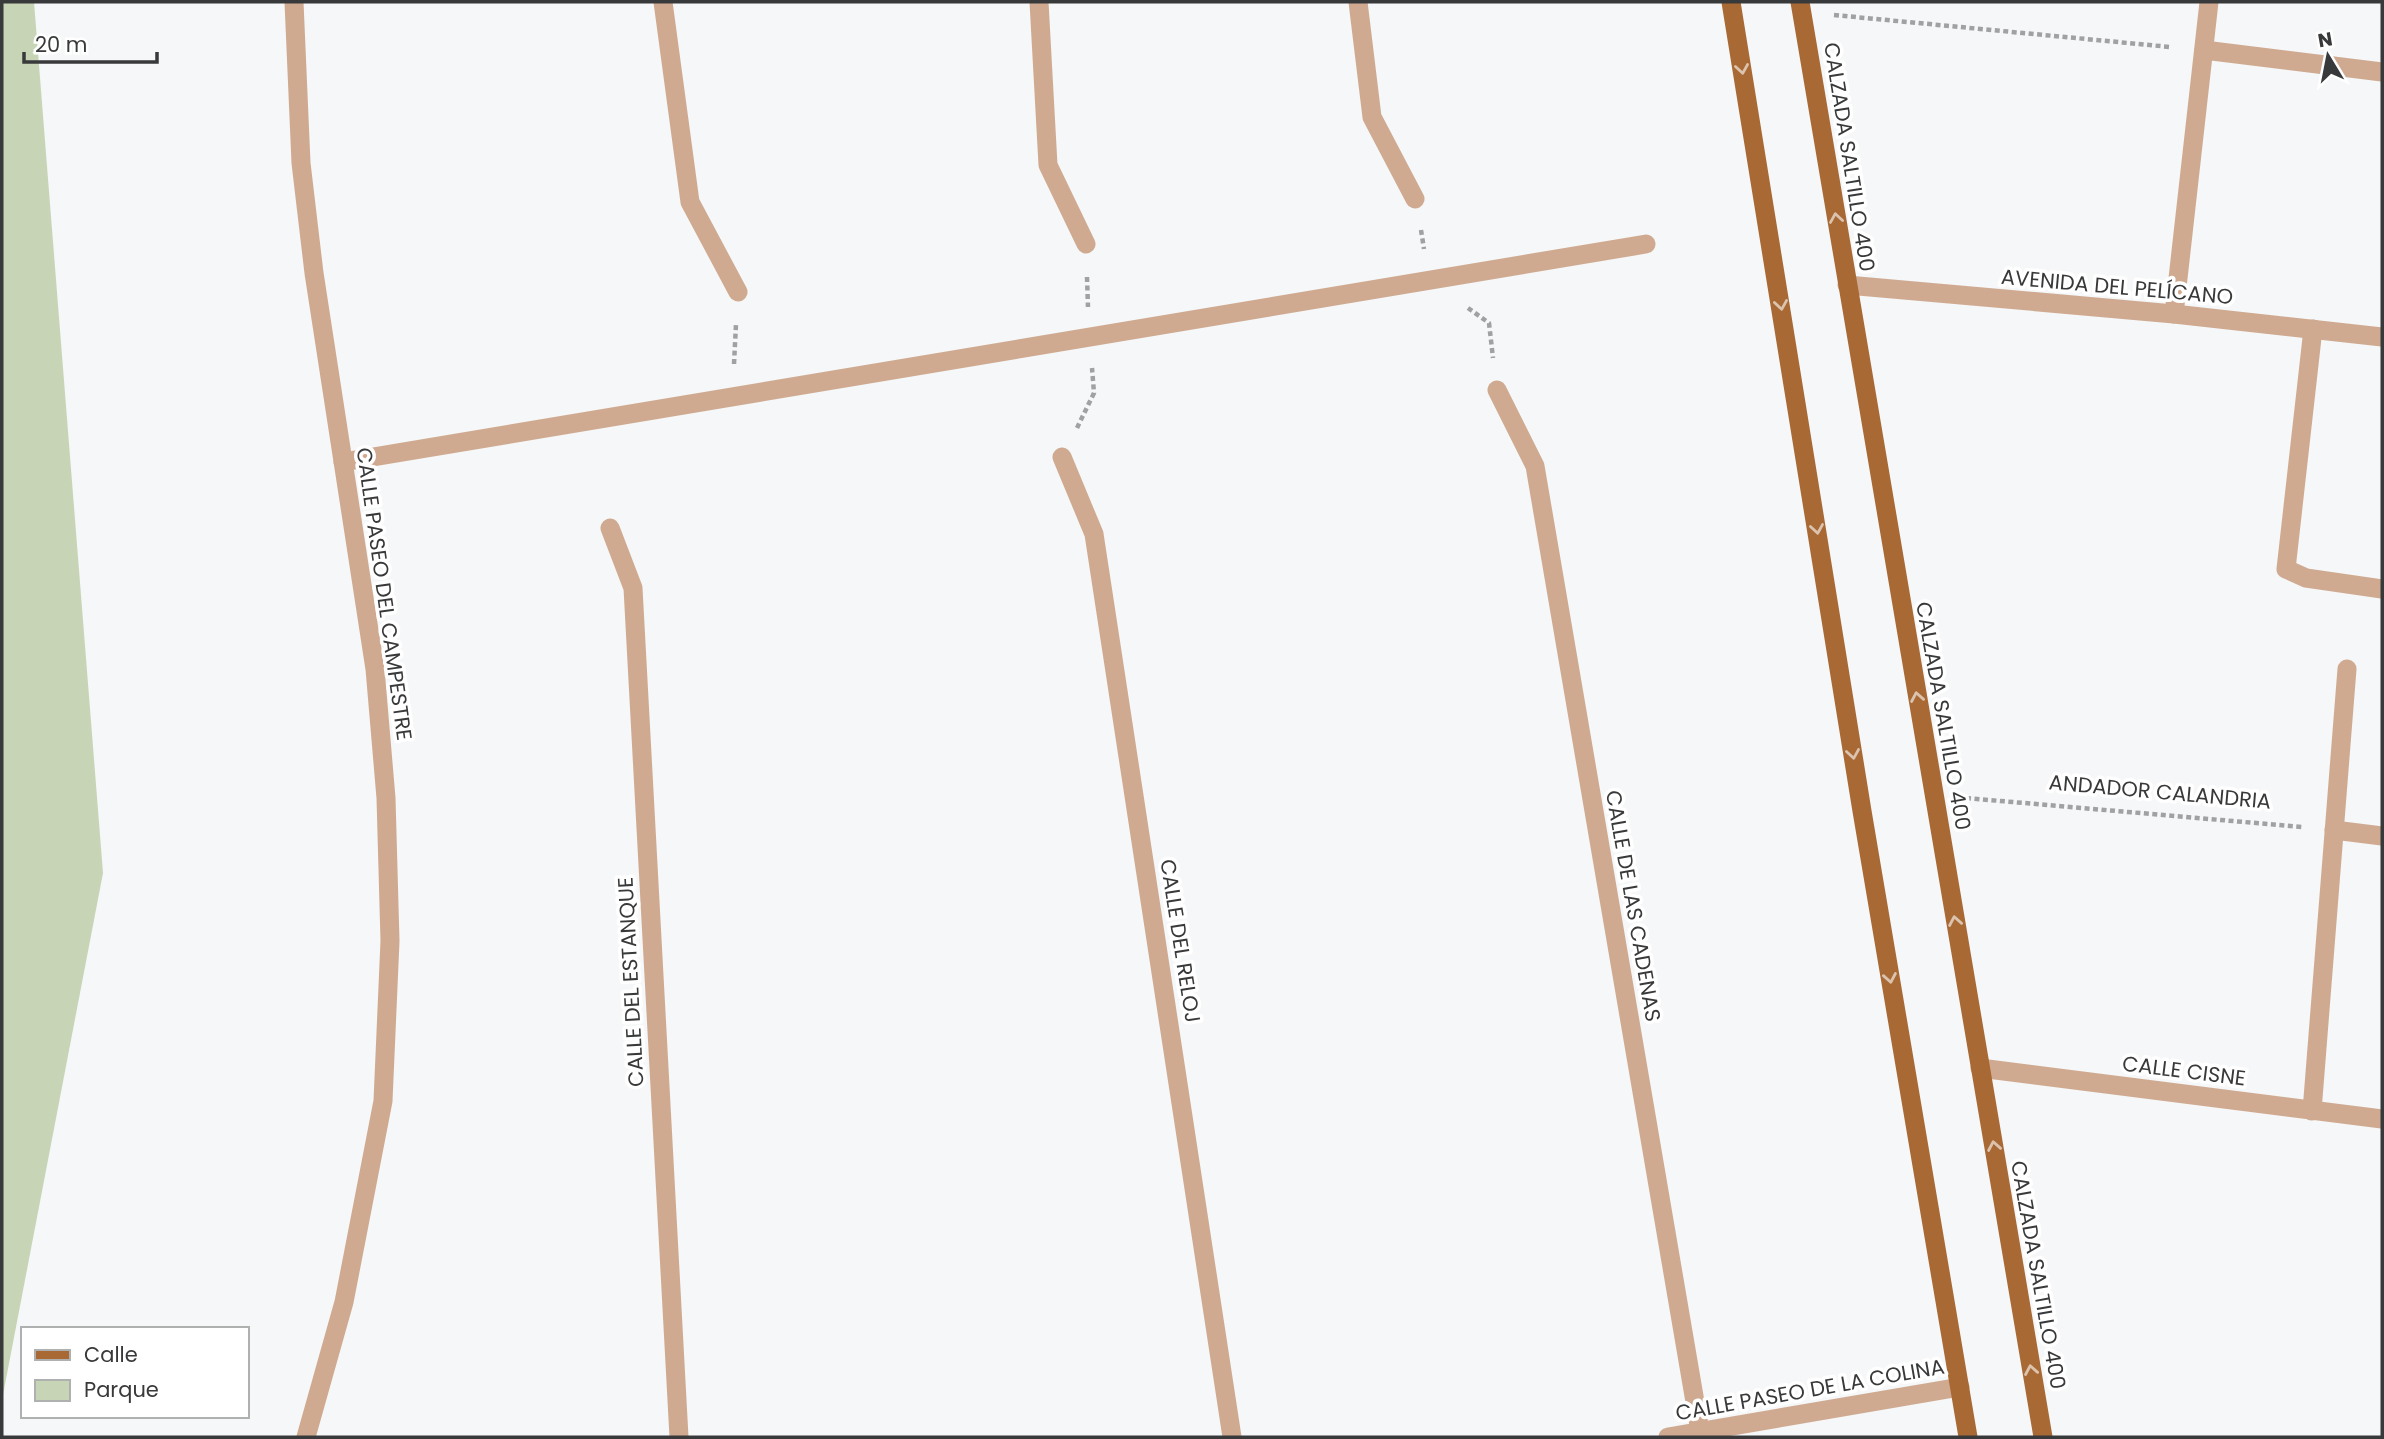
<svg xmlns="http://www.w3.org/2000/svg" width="2384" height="1439" viewBox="0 0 2384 1439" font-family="Poppins,sans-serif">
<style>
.green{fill:#c7d5b6}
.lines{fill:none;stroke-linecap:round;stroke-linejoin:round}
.path{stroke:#a0a1a2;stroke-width:4.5;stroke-dasharray:5 3.5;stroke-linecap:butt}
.pedestrian{stroke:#cfaa90;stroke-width:19}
.minor{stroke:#cfaa90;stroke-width:19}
.primary{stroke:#a86935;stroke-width:19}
.oneway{stroke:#dcc3ae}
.labels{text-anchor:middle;stroke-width:7;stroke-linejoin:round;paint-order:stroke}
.street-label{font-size:21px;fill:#38393a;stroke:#fff}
</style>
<rect width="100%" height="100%" fill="#f5f7f8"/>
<path class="green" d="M2 2H34L103 873 2 1400Z"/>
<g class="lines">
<g class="path">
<path d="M1834 15 2170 47"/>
<path d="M1421 230 1424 249"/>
<path d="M1087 277 1088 307"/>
<path d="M1468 308 1489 323 1493 358"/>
<path d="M734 364 736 324"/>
<path d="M1077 428 1094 393 1092 368"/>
<path d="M1966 798 2302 827"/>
</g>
<path class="pedestrian" d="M343 462 1646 244"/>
<g class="minor">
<path d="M294 2 301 163 314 273 375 669 386 798 390 941 383 1101 344 1302 306 1437"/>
<path d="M663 2 690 202 738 292"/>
<path d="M1039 2 1048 165 1086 244"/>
<path d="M1358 2 1372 117 1415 199"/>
<path d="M2204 50 2382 72"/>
<path d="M1847 285 2174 314 2382 337"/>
<path d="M2174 314 2209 2"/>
<path d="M2313 329 2286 569 2306 578 2382 589"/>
<path d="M1497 390 1535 466 1701 1437"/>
<path d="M1062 457 1094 534 1232 1437"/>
<path d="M610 528 633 588 679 1437"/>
<path d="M2334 830 2382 836"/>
<path d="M1980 1068 2382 1119"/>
<path d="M2312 1111 2347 669"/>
<path d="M1668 1437 1960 1387"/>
</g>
<g class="primary">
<path d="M1731 2 1862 811 1968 1437"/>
<path d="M1800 2 2043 1437"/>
</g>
</g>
<defs><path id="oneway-chevron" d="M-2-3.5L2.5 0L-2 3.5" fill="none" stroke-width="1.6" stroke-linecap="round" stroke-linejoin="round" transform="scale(1.75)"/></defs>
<g class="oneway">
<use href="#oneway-chevron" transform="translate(1742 69) rotate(81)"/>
<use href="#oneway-chevron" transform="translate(1836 218) rotate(-99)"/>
<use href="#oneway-chevron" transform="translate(1781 305) rotate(81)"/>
<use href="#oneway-chevron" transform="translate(1817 529) rotate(81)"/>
<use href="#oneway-chevron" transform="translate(1917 697) rotate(-100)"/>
<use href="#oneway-chevron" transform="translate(1853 754) rotate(81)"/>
<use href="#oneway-chevron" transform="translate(1955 921) rotate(-100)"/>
<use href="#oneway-chevron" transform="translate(1890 978) rotate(80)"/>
<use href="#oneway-chevron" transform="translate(1994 1146) rotate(-100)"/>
<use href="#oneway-chevron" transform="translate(2031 1370) rotate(-100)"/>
</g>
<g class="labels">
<g class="street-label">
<text transform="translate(1849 157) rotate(81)" y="7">CALZADA SALTILLO 400</text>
<text transform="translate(2117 287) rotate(5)" y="7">AVENIDA DEL PELÍCANO</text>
<text transform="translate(384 594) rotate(82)" y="7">CALLE PASEO DEL CAMPESTRE</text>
<text transform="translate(1943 716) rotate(80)" y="7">CALZADA SALTILLO 400</text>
<text transform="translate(2160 792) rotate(5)" y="7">ANDADOR CALANDRIA</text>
<text transform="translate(1633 906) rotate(80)" y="7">CALLE DE LAS CADENAS</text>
<text transform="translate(1180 941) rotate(81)" y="7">CALLE DEL RELOJ</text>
<text transform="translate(631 982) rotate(-93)" y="7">CALLE DEL ESTANQUE</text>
<text transform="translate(2184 1071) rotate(7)" y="7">CALLE CISNE</text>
<text transform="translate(2038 1275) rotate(80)" y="7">CALZADA SALTILLO 400</text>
<text transform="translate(1810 1390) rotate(-10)" y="7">CALLE PASEO DE LA COLINA</text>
</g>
</g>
<rect width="2384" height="1439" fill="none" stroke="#38393a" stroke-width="7"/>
<rect x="21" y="1327" width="228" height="91" fill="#ffffff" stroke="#afb0b0" stroke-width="2"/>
<rect x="35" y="1350" width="35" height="10" fill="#a86935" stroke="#afb0b0" stroke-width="2"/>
<text x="84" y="1362" font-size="21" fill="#38393a">Calle</text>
<rect x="35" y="1380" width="35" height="21" fill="#c7d5b6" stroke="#afb0b0" stroke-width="2"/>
<text x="84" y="1397" font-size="21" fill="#38393a">Parque</text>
<g transform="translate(2328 56) rotate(350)" stroke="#ffffff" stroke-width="5" paint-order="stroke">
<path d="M0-5L12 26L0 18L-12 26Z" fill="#38393a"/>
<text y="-10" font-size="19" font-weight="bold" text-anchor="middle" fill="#38393a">N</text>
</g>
<path d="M24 52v10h133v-10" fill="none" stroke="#38393a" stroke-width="3.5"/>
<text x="35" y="52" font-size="21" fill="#38393a" stroke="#ffffff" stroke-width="5" paint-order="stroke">20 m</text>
</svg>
